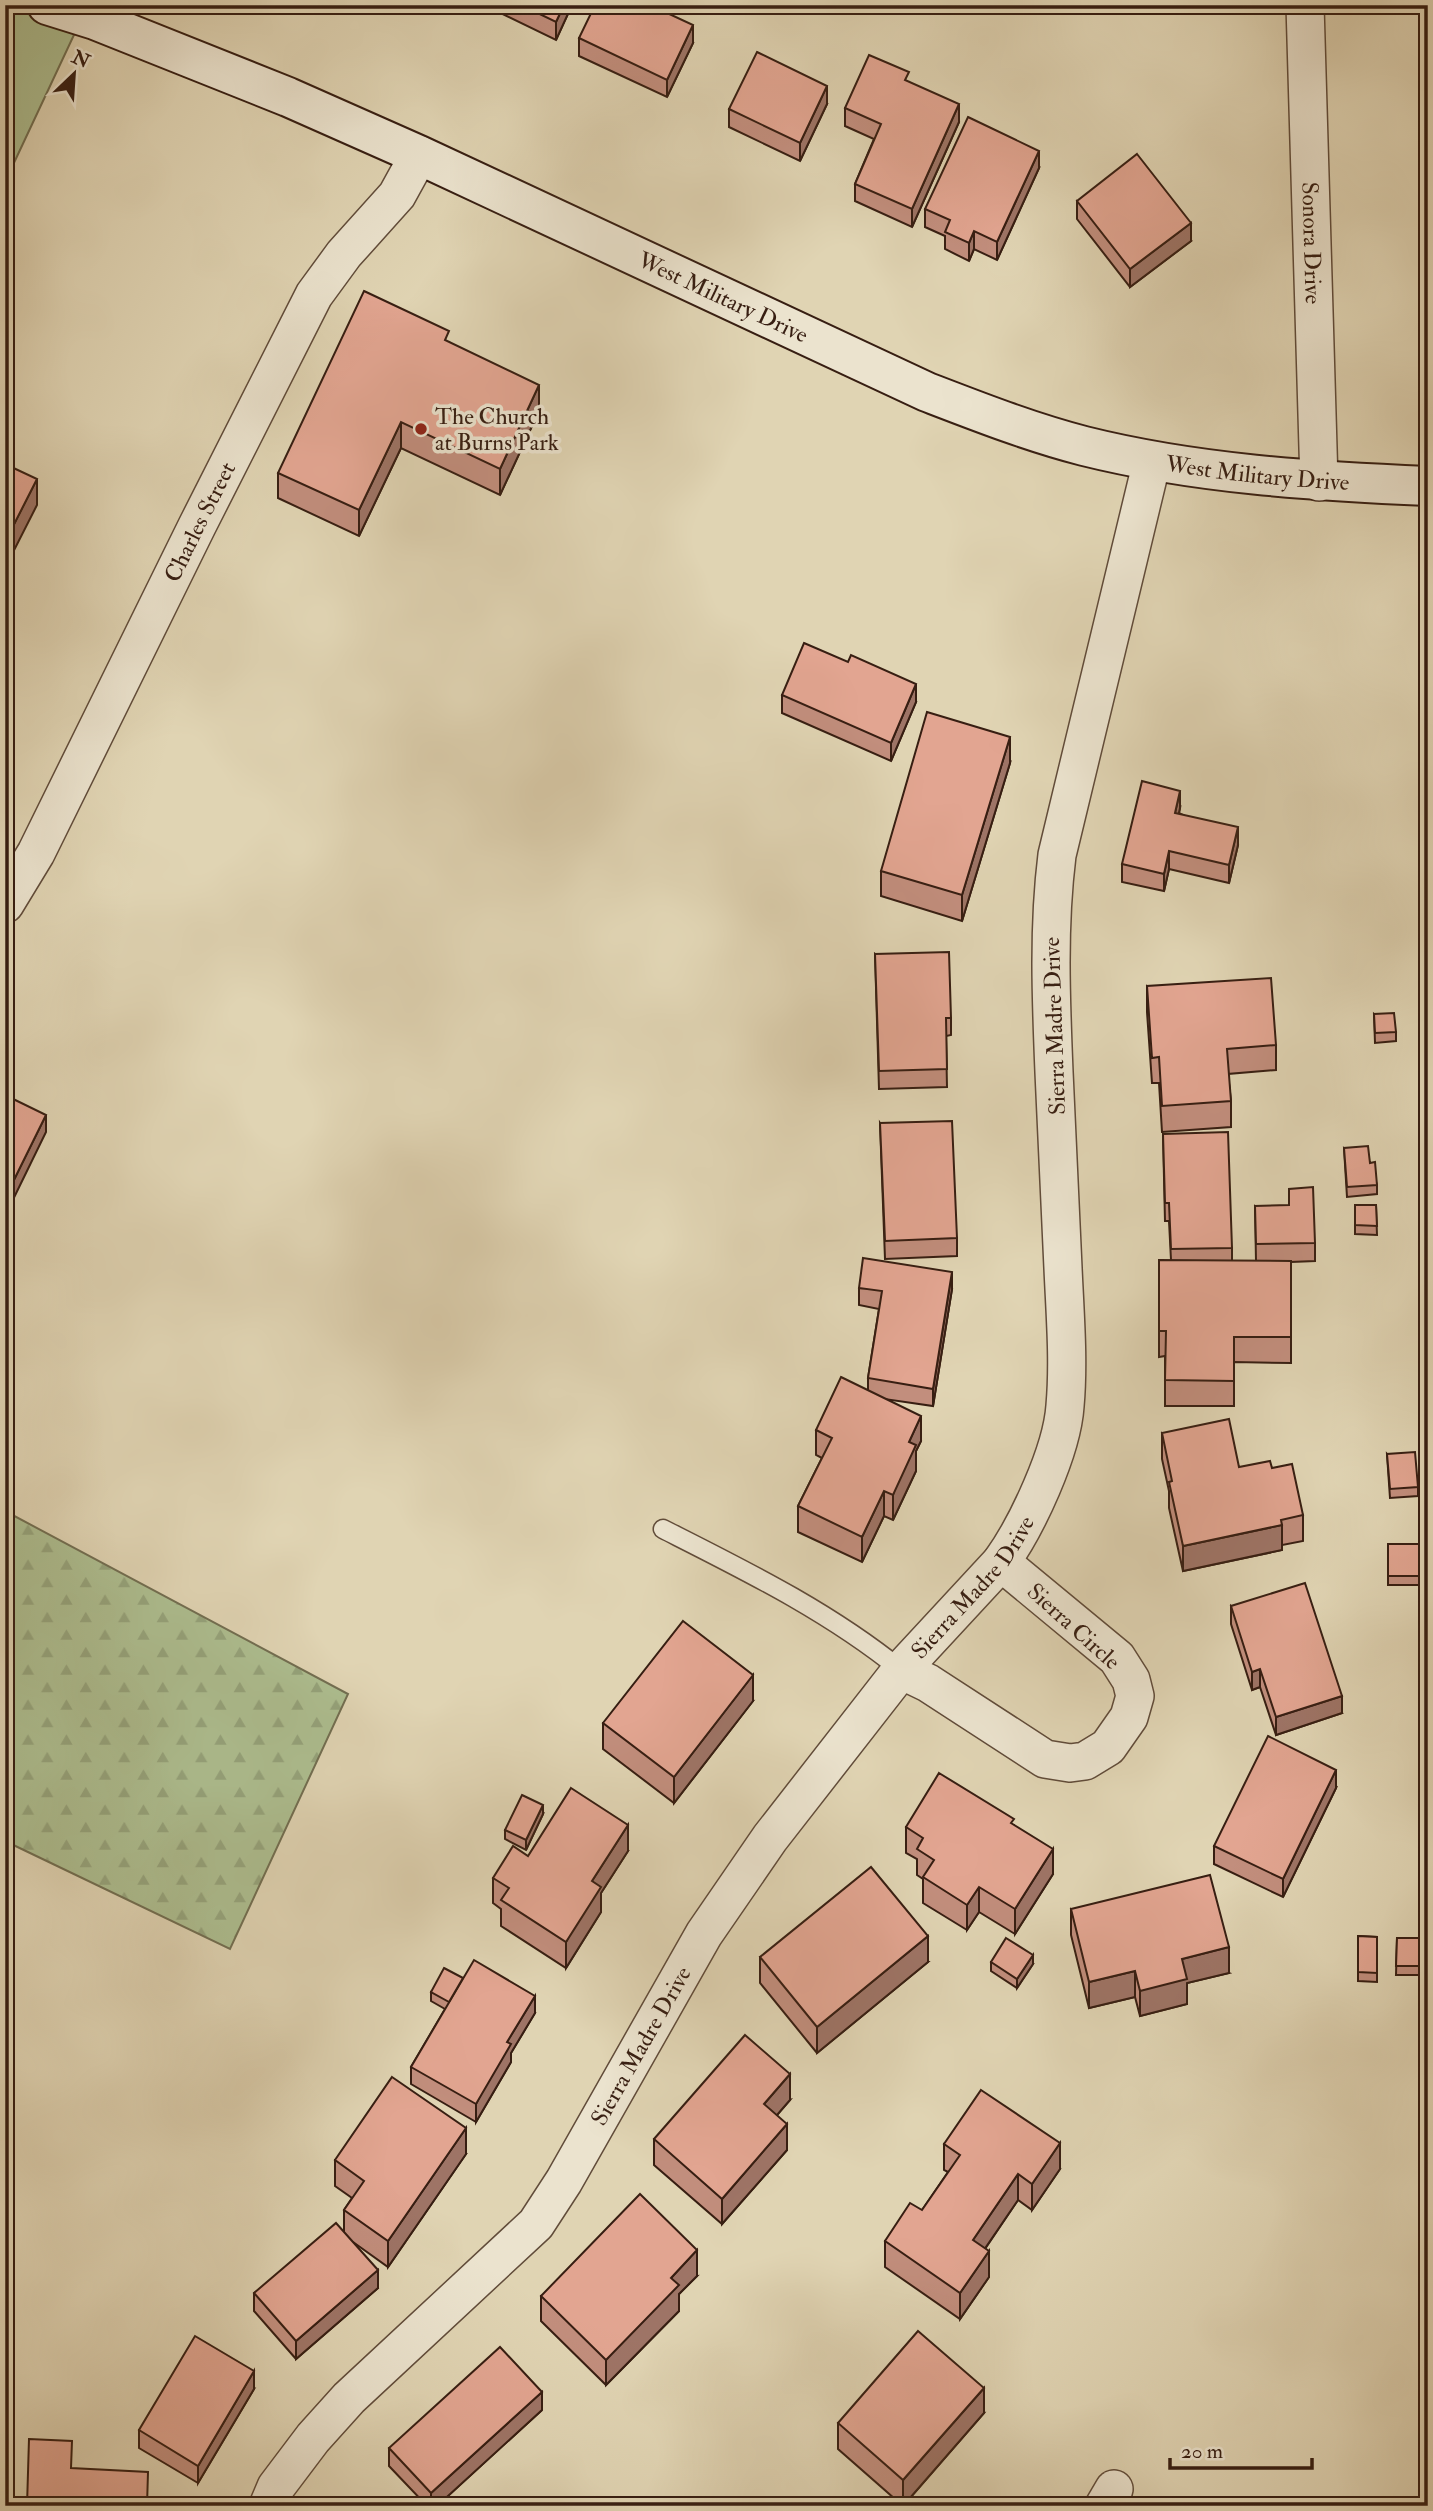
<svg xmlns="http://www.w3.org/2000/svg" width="1433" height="2511" viewBox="0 0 1433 2511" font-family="'IM FELL Double Pica',serif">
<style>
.forest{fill:url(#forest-firs);stroke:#726e51;stroke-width:2}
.park{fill:#adbe90;stroke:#726e51;stroke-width:2}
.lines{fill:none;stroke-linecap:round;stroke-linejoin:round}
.lane-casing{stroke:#614c3a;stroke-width:21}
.street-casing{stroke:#614c3a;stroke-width:40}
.secondary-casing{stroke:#371e12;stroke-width:42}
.lane{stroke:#ebe3ce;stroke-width:18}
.street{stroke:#ebe3ce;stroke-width:37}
.secondary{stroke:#ebe3ce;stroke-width:38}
.wall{fill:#c28e7d;stroke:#371e12;stroke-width:2}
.shaded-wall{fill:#9e7466;stroke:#371e12;stroke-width:2}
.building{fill:#e2a591;stroke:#371e12;stroke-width:2}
.poi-dot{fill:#8f2418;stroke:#ebe3ce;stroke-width:2.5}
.labels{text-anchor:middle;stroke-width:7;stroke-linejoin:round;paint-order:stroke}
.street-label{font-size:23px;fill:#371e12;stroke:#ebe3ce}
.poi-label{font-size:23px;fill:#371e12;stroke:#ebe3ce;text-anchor:start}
</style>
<defs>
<pattern id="forest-firs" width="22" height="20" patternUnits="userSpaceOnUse" patternTransform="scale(1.75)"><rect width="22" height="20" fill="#adbe90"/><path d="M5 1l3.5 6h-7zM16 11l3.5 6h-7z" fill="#95a37b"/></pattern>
</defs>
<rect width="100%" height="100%" fill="#e0d4b3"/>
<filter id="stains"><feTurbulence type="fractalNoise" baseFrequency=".00286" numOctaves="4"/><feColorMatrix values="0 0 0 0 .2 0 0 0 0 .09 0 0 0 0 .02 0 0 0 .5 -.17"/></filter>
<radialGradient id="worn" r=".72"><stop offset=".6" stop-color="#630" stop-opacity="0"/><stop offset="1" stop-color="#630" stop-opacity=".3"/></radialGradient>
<path class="forest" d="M5 1511 348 1694 230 1949 5 1841Z"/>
<path class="park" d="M5 5H88L5 182Z"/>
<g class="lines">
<defs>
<path id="lane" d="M663 1529C746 1571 828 1611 901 1670"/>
<g id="street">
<path id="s1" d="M1305 5 1319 482"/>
<path id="s2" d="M5 904 36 853 197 526 314 295 344 254 397 195 419 155"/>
<path d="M901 1670 928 1683 1045 1759 1070 1763 1085 1761 1108 1747 1129 1717 1135 1696 1131 1680 1117 1658 1001 1562"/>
<path id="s3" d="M268 2506 276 2487 313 2438 349 2398 536 2224 564 2181 704 1934 770 1838 901 1670 1001 1562C1027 1526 1062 1451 1065 1406 1069 1361 1065 1314 1063 1268 1060 1203 1057 1137 1054 1072 1051 999 1048 927 1057 855L1152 461"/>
<path d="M1104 2506 1114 2489"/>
</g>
<g id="secondary">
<path id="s4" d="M47 5 95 20 288 97 419 155 927 392C979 412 1030 432 1084 446 1196 474 1313 481 1428 486"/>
</g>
</defs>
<use href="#lane" class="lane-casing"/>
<use href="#street" class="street-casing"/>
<use href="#secondary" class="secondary-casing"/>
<use href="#lane" class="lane"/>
<use href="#street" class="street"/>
<use href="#secondary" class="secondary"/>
</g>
<g class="wall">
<path d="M484 5H572L556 40Z"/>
<path d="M1135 5H1226V10L1135 13Z"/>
<path d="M579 38 693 43 667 97 579 56Z"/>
<path d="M909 82 959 122 912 227 855 201V184L874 139 845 126V108Z"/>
<path d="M827 104 800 161 729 127V109Z"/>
<path d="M1039 168 997 260 974 249 969 261 945 249V236L925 227V209Z"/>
<path d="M1077 201 1191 241 1130 287 1077 219Z"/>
<path d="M449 342 539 411 500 495 401 448 359 536 278 498V473Z"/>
<path d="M782 695 916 702 891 761 782 713Z"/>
<path d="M1010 763 962 921 881 896V871Z"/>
<path d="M1180 808 1179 813 1238 845 1229 883 1169 869 1164 891 1122 882V864Z"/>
<path d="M875 954 951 1018V1035L946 1036 947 1087 879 1089Z"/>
<path d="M1147 986 1276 1045V1070L1228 1074 1231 1101V1127L1162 1132 1159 1083H1152L1147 1012Z"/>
<path d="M1374 1014 1396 1032V1041L1375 1043Z"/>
<path d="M880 1123 957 1238V1256L885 1259Z"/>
<path d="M1163 1134 1232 1248V1261H1256L1255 1206 1315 1243V1261L1291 1262V1363L1234 1362V1406H1165V1356L1159 1357V1331L1171 1260 1169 1221H1165Z"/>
<path d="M1344 1148 1370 1163 1377 1185V1194L1347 1197Z"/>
<path d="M1355 1205H1376L1377 1235 1355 1234Z"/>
<path d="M859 1288 952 1289 933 1406 885 1399 921 1441 916 1451V1471L893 1520 884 1516 862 1562 798 1532V1506L822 1458 816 1455V1430L868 1390V1378L879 1309 859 1305Z"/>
<path d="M1162 1433 1239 1467 1272 1468 1303 1515V1541L1282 1545V1550L1183 1571 1169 1508V1491L1162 1459Z"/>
<path d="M1387 1454 1418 1487V1496L1390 1498Z"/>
<path d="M1388 1544H1419L1420 1585H1388Z"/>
<path d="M1231 1606 1342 1713 1276 1735 1260 1687 1252 1690 1231 1624Z"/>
<path d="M753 1701 674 1803 603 1749V1723Z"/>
<path d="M1336 1788 1283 1897 1214 1864V1846Z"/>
<path d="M543 1814 526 1850 505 1839V1830Z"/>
<path d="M1014 1825 1053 1874 1015 1934 979 1912 967 1930 923 1903V1879L917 1875V1859L906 1853V1827Z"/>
<path d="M628 1851 601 1893V1912L566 1968 501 1926V1909L493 1903V1878L528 1856Z"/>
<path d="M1071 1909 1229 1973 1187 1983V2004L1140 2016 1135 1997 1089 2008 1071 1935Z"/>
<path d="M1358 1936 1377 1937V1982L1358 1981Z"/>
<path d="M1397 1938H1421V1975H1396Z"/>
<path d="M760 1957 928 1962 817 2053 760 1983Z"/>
<path d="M991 1962 1033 1964 1017 1988 991 1971Z"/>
<path d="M431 1992 535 2013 511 2053V2062L476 2122 411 2084V2067L445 2009 431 2001Z"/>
<path d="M790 2100 777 2115 787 2150 722 2224 654 2165V2139Z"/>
<path d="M944 2144 1060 2169 1032 2210 1018 2200 985 2249 989 2277 960 2319 885 2267V2241L922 2210 948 2172 944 2170Z"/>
<path d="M466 2154 388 2267 353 2242 378 2288 296 2359 254 2311V2293L344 2232V2210L352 2198 335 2186V2160Z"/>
<path d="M697 2276 679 2294V2311L606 2385 541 2321V2296Z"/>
<path d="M254 2389 198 2483 139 2448V2430Z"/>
<path d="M542 2410 437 2506H427L389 2466V2448Z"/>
<path d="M984 2413 903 2506 838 2449V2423Z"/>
</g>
<g class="shaded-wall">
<path d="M564 5H572L556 40V22Z"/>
<path d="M693 25V43L667 97V80Z"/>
<path d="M827 86V104L800 161V143Z"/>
<path d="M959 104V122L912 227V209Z"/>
<path d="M1039 151V168L997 260V242Z"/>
<path d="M1191 223V241L1130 287V269Z"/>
<path d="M974 231V249L969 261V243Z"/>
<path d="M539 385V411L500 495V469Z"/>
<path d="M401 422V448L359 536V510Z"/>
<path d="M37 479V505L5 568V542Z"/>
<path d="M916 684V702L891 761V743Z"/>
<path d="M1010 737V763L962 921V895Z"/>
<path d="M1180 791V808L1175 830V813Z"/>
<path d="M1238 827V845L1229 883V865Z"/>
<path d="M1169 851V869L1164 891V874Z"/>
<path d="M46 1115V1132L5 1216V1198Z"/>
<path d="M952 1272V1289L933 1406V1389Z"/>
<path d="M921 1416V1441L916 1451V1471L893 1520V1495L909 1442Z"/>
<path d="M884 1491V1516L862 1562V1537Z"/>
<path d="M1282 1525V1550L1183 1571V1546Z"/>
<path d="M1260 1669V1687L1252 1690V1672Z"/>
<path d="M753 1675V1701L674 1803V1777Z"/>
<path d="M1342 1696V1713L1276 1735V1717Z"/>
<path d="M1336 1770V1788L1283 1897V1879Z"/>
<path d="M543 1805V1814L526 1850V1840Z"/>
<path d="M628 1825V1851L601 1893V1912L566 1968V1942L592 1881Z"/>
<path d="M1053 1849V1874L1015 1934V1909Z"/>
<path d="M979 1887V1912L967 1930V1905Z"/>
<path d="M928 1936V1962L817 2053V2027Z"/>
<path d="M1229 1947V1973L1187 1983V2004L1140 2016V1991L1182 1959Z"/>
<path d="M1033 1955V1964L1017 1988V1979Z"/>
<path d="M1135 1971V1997L1089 2008V1982Z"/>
<path d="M535 1996V2013L511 2053V2062L476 2122V2104L507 2042Z"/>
<path d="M790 2074V2100L764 2130V2104Z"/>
<path d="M787 2124V2150L722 2224V2199Z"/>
<path d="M466 2128V2154L388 2267V2241Z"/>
<path d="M1060 2143V2169L1032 2210V2184Z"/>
<path d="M1018 2174V2200L973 2266V2240Z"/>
<path d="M697 2250V2276L679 2294V2311L606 2385V2360L671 2278Z"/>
<path d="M989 2251V2277L960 2319V2293Z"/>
<path d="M378 2270V2288L296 2359V2341Z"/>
<path d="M254 2371V2389L198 2483V2466Z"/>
<path d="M984 2388V2413L903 2506V2480Z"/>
<path d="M542 2392V2410L437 2506H431V2493Z"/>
</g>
<g class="building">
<path d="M521 5H564L556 22Z"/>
<path d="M595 5H650L693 25 667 80 579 38Z"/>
<path d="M757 52 827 86 800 143 729 109Z"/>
<path d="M869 55 909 72 905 80 959 104 912 209 855 184 881 124 845 108Z"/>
<path d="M968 117 1039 151 997 242 974 231 969 243 945 232 950 220 925 209Z"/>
<path d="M1137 154 1191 223 1130 269 1077 201Z"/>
<path d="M364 291 449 331 445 340 539 385 500 469 401 422 359 510 278 473Z"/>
<path d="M5 464 37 479 5 542Z"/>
<path d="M804 643 848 662 851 655 916 684 891 743 782 695Z"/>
<path d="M927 712 1010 737 962 895 881 871Z"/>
<path d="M1142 781 1180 791 1175 813 1238 827 1229 865 1169 851 1164 874 1122 864Z"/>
<path d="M949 952 951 1018H946L947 1069 879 1071 875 954Z"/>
<path d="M1271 978 1276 1045 1227 1049 1231 1101 1162 1106 1159 1057 1152 1058 1147 986Z"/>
<path d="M1394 1013 1396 1032 1375 1033 1374 1014Z"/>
<path d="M5 1095 46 1115 5 1198Z"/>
<path d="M952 1121 957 1238 885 1241 880 1123Z"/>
<path d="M1228 1132 1232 1248 1171 1249 1169 1203H1165L1163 1134Z"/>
<path d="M1368 1146 1370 1163 1375 1162 1377 1185 1347 1187 1344 1148Z"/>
<path d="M1313 1187 1315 1243 1256 1244 1255 1206 1289 1205V1189Z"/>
<path d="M1355 1205H1376L1377 1226 1355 1225Z"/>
<path d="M863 1258 952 1272 933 1389 868 1378 882 1291 859 1288Z"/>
<path d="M1159 1260 1291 1261V1337H1234V1381L1165 1380 1166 1331H1159Z"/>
<path d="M841 1377 921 1416 909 1442 916 1445 893 1495 884 1491 862 1537 798 1506 832 1438 816 1430Z"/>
<path d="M1229 1419 1239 1467 1270 1461 1272 1468 1292 1464 1303 1515 1281 1520 1282 1525 1183 1546 1169 1482 1172 1481 1162 1433Z"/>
<path d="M1415 1452 1418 1487 1390 1489 1387 1454Z"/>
<path d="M1388 1544H1419L1420 1576H1388Z"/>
<path d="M1305 1583 1342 1696 1276 1717 1260 1669 1252 1672 1231 1606Z"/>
<path d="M683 1621 753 1675 674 1777 603 1723Z"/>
<path d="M1268 1736 1336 1770 1283 1879 1214 1846Z"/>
<path d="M939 1773 1014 1819 1011 1823 1053 1849 1015 1909 979 1887 967 1905 923 1877 934 1860 917 1849 923 1838 906 1827Z"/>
<path d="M571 1788 628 1825 592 1881 601 1887 566 1942 501 1900 509 1888 493 1878 513 1846 528 1856Z"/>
<path d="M522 1795 543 1805 526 1840 505 1830Z"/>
<path d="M871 1867 928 1936 817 2027 760 1957Z"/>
<path d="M1210 1875 1229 1947 1182 1959 1187 1979 1140 1991 1135 1971 1089 1982 1071 1909Z"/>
<path d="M1358 1936 1377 1937V1973L1358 1972Z"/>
<path d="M1006 1938 1033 1955 1017 1979 991 1962Z"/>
<path d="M1397 1938H1421V1966H1396Z"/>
<path d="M474 1960 535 1996 507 2042 511 2044 476 2104 411 2067Z"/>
<path d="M444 1968 463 1978 449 2002 431 1992Z"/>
<path d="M745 2035 790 2074 764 2104 787 2124 722 2199 654 2139Z"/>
<path d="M392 2077 466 2128 388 2241 344 2210 364 2181 335 2160Z"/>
<path d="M981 2090 1060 2143 1032 2184 1018 2174 973 2240 989 2251 960 2293 885 2241 910 2203 922 2210 960 2155 944 2144Z"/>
<path d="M640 2194 697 2250 671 2278 679 2285 606 2360 541 2296Z"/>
<path d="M336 2223 378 2270 296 2341 254 2293Z"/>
<path d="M918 2331 984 2388 903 2480 838 2423Z"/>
<path d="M195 2336 254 2371 198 2466 139 2430Z"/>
<path d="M500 2347 542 2392 431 2493 389 2448Z"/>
<path d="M29 2439 72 2441 71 2468 148 2472 147 2506H27Z"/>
</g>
<circle class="poi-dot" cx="421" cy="429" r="7"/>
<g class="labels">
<g class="street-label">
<text dy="8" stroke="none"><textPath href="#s1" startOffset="238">Sonora Drive</textPath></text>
<text dy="8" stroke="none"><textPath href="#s4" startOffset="737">West Military Drive</textPath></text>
<text dy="8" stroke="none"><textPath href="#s4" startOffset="1304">West Military Drive</textPath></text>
<text dy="8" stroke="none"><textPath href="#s2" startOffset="429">Charles Street</textPath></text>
<text transform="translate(1054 1026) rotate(-92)" y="8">Sierra Madre Drive</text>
<text dy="8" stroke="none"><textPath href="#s3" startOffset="1166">Sierra Madre Drive</textPath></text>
<text transform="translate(1074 1626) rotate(42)" y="8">Sierra Circle</text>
<text dy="8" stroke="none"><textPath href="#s3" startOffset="598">Sierra Madre Drive</textPath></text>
</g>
<g class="poi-label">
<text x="435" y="424">The Church<tspan x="435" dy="26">at Burns Park</tspan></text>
</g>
</g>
<rect width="1433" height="2511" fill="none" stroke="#e0d4b3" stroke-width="28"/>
<rect x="7" y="7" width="1419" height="2497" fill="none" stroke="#371e12" stroke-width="3.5"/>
<rect x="14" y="14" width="1405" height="2483" fill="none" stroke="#371e12" stroke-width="2"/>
<g transform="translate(74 74) rotate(25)" stroke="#ebe3ce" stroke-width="5" paint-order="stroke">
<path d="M0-5L12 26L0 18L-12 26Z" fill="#371e12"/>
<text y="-10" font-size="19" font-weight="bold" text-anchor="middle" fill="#371e12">N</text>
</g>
<path d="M1170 2458v10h142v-10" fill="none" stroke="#371e12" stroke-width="3.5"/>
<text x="1181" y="2458" font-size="21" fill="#371e12" stroke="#ebe3ce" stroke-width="5" paint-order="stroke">20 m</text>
<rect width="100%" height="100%" filter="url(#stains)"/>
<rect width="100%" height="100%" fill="url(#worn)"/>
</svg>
